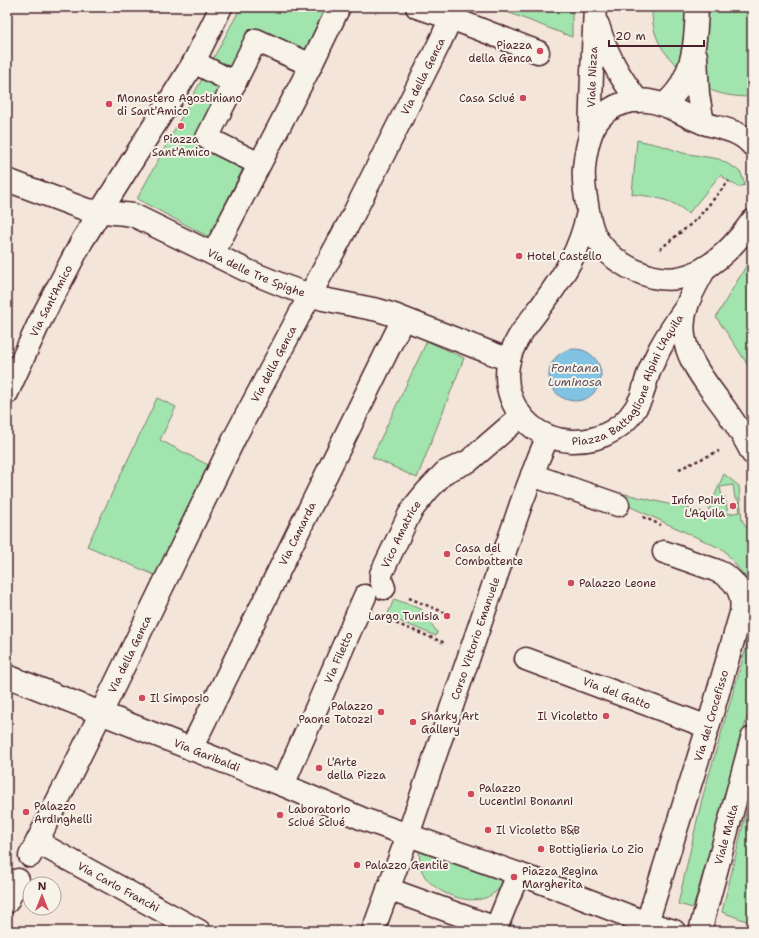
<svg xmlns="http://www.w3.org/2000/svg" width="759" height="938" viewBox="0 0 759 938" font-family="'Shantell Sans',sans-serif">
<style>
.green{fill:#a2e4ad;stroke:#76826c;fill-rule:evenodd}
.water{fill:#82c3e3;stroke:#6c8199}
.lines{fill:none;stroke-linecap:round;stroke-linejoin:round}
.minor-casing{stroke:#4a1f2b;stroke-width:25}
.path{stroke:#4a1f2b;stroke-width:2.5;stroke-dasharray:3 3;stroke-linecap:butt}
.minor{stroke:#f7f3e8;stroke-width:22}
.poi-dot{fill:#d1495b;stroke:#f7f3e8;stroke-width:1.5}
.labels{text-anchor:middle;stroke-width:4;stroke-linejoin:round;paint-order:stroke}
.poi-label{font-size:11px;fill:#4a1f2b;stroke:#f7f3e8;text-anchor:start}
.street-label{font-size:11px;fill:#4a1f2b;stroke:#f7f3e8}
.water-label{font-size:12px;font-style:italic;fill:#5b5062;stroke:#f7f3e8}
</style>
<rect width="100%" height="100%" fill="#f3e5d9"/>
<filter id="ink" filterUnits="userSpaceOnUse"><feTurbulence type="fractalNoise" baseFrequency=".025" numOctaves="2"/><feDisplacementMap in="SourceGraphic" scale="8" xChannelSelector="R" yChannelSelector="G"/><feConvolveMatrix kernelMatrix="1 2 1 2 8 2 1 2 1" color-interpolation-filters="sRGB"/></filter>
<g filter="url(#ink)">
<g class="green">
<path d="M241 7H331L298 73 258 54 219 132 253 148 209 237 137 199Z"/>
<path d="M494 7H572V37Z"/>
<path d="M652 7H752V97C741 97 729 96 719 93 705 89 695 81 685 73 663 54 651 37 652 7Z"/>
<path d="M637 140 663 146 683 153 719 159 735 168 741 173 745 185 738 187 720 175 688 214C685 211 682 208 678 206 665 198 647 196 632 194Z"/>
<path d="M752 256V372L737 348 716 317Z"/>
<path d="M427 341 464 358 417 478 372 457Z"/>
<path d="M157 398 176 407 160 440 208 465 157 576 87 546Z"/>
<path d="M724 474 739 486 742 520 752 536V586L724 550 618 501 621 493 707 513ZM733 485 735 499H738L740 512 728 514 725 497H722L720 487Z"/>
<path d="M394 599 421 609 437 632 436 636 387 616Z"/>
<path d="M752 607V696L738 753 693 908 678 904 702 799 746 648Z"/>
<path d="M752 788V923L722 912Z"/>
<path d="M419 851 506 881C499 889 492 897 481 899 463 903 434 892 424 875 419 868 420 859 419 851Z"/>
</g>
<g class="water">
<circle cx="575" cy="375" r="26"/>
<path d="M510 922 512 923V925L520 928 522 931H504Z"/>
</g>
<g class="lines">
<defs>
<g id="minor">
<path d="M417 7 451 18 538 52"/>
<path d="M598 25C607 55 619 76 638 101"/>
<path d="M696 56 698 94 703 123"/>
<path d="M194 62 235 83"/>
<path d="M664 105C671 98 678 92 682 83 695 60 696 33 697 7"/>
<path id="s1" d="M590 136 592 73 595 7"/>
<path d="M752 145C740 130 721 129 704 123 692 119 682 113 671 108 656 101 639 98 624 103 614 106 603 113 597 122 589 134 585 154 584 168 583 180 585 193 587 204 589 217 591 231 599 242 612 260 632 271 653 277 696 287 730 252 752 221"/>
<path d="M259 164 207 138 256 40 311 65 339 7"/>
<path id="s2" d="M7 180 87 210C102 212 118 213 133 215L250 272 287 287 323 299 378 310 394 315 509 360"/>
<path id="s3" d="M588 212C580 250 565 274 542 305 528 324 512 341 508 365 504 388 513 410 530 425 541 435 556 440 571 441 602 442 628 427 641 398 644 389 646 380 649 372 652 364 656 357 659 350 667 335 677 320 687 306"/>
<path d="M213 254 311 65"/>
<path d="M706 267C699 280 691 293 687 306 672 349 706 381 728 413 737 426 745 439 752 453"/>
<path id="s4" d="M7 393 39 323 82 241 194 62 221 7"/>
<path d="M532 475 618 505"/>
<path id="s5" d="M384 588 381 580V574L409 515 414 507 427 491 445 472 469 461 521 416"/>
<path id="s6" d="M526 659 708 727"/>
<path id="s7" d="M7 676 283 785 363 819 533 879 647 923 674 931"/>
<path id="s8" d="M191 749 403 319"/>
<path id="s9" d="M283 785 365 596"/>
<path id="s10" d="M37 842 199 931"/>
<path id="s11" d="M30 856 101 713 236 435 310 295 350 221 439 44 451 18 455 7"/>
<path d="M388 889 496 928"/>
<path d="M7 902 18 880"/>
<path id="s12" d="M647 923 708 727 741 613C744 592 735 578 715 570L664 552"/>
<path id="s13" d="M373 931 408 835 521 504 539 457 548 436"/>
<path d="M495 931 518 874"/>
<path id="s14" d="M700 931 752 738"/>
</g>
</defs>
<use href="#minor" class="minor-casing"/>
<g class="path">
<path d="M660 249 696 220 729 181"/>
<path d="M679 469 719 451"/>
<path d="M643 517 661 525"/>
<path d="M409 598 453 616"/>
<path d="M385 619 445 643"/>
</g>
<use href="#minor" class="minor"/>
</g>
</g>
<g class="poi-dot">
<circle cx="540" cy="51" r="4"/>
<circle cx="523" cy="98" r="4"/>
<circle cx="109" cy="104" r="4"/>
<circle cx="181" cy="126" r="4"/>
<circle cx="519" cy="256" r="4"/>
<circle cx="733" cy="506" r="4"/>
<circle cx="447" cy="554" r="4"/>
<circle cx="571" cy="583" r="4"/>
<circle cx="447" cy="616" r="4"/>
<circle cx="142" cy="698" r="4"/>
<circle cx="381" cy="712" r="4"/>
<circle cx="606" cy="716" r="4"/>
<circle cx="413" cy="722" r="4"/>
<circle cx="319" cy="768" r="4"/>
<circle cx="471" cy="794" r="4"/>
<circle cx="26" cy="812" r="4"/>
<circle cx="280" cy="815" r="4"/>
<circle cx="488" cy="830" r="4"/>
<circle cx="541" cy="849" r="4"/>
<circle cx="357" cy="865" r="4"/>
<circle cx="514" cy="877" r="4"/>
</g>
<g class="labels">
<g class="poi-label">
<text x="532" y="49" text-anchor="end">Piazza<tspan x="532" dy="13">della Genca</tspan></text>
<text x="117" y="102">Monastero Agostiniano<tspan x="117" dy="13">di Sant'Amico</tspan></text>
<text x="515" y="102" text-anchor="end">Casa Sciué</text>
<text x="181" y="143" text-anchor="middle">Piazza<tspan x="181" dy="13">Sant'Amico</tspan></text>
<text x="527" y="260">Hotel Castello</text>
<text x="725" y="504" text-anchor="end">Info Point<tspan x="725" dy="13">L'Aquila</tspan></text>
<text x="455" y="552">Casa del<tspan x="455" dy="13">Combattente</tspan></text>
<text x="579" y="587">Palazzo Leone</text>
<text x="439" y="620" text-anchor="end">Largo Tunisia</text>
<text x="150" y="702">Il Simposio</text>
<text x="373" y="710" text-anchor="end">Palazzo<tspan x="373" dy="13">Paone Tatozzi</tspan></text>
<text x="421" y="720">Sharky Art<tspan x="421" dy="13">Gallery</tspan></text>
<text x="598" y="720" text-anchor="end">Il Vicoletto</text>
<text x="327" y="766">L'Arte<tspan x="327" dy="13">della Pizza</tspan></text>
<text x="479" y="792">Palazzo<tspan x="479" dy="13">Lucentini Bonanni</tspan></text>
<text x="34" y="810">Palazzo<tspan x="34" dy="13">Ardinghelli</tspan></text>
<text x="288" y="813">Laboratorio<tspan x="288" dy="13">Sciué Sciué</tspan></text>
<text x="496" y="834">Il Vicoletto B&amp;B</text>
<text x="549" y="853">Bottiglieria Lo Zio</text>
<text x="365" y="869">Palazzo Gentile</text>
<text x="522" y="875">Piazza Regina<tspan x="522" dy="13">Margherita</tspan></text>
</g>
<g class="street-label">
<text dy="4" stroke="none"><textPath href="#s11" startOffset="873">Via della Genca</textPath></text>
<text dy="4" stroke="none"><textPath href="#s1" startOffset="59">Viale Nizza</textPath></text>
<text dy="4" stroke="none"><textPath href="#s2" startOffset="268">Via delle Tre Spighe</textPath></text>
<text dy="4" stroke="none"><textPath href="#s4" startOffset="102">Via Sant'Amico</textPath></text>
<text dy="4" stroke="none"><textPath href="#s11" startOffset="549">Via della Genca</textPath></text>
<text dy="4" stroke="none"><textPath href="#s3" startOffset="376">Piazza Battaglione Alpini L'Aquila</textPath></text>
<text dy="4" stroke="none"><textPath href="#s8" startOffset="240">Via Camarda</textPath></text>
<text dy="4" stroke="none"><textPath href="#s5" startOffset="59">Vico Amatrice</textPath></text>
<text dy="4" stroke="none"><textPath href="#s13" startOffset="310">Corso Vittorio Emanuele</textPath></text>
<text dy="4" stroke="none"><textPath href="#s11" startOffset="225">Via della Genca</textPath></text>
<text dy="4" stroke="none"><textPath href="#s9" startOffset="139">Via Filetto</textPath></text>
<text dy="4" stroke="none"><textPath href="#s6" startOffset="97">Via del Gatto</textPath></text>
<text dy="4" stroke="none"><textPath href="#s12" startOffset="217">Via del Crocefisso</textPath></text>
<text dy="4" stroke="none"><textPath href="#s7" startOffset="215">Via Garibaldi</textPath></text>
<text dy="4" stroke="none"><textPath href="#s14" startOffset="100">Viale Malta</textPath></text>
<text dy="4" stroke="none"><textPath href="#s10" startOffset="93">Via Carlo Franchi</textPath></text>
</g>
<g class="water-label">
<text x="575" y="372">Fontana<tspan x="575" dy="14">Luminosa</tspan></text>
</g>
</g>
<rect width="759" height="938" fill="none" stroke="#f7f3e8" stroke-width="24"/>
<rect x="12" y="12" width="735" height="914" fill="none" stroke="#4a1f2b" stroke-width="1.5" filter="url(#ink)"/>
<g transform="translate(42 896)"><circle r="19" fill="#f7f3e8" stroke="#b29e9c"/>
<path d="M0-3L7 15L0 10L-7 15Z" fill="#d1495b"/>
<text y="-6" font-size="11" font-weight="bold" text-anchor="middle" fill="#4a1f2b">N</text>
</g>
<path d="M609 40v6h95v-6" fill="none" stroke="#4a1f2b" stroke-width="2"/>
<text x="615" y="40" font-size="12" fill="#4a1f2b" stroke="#f7f3e8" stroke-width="3" paint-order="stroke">20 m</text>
</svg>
